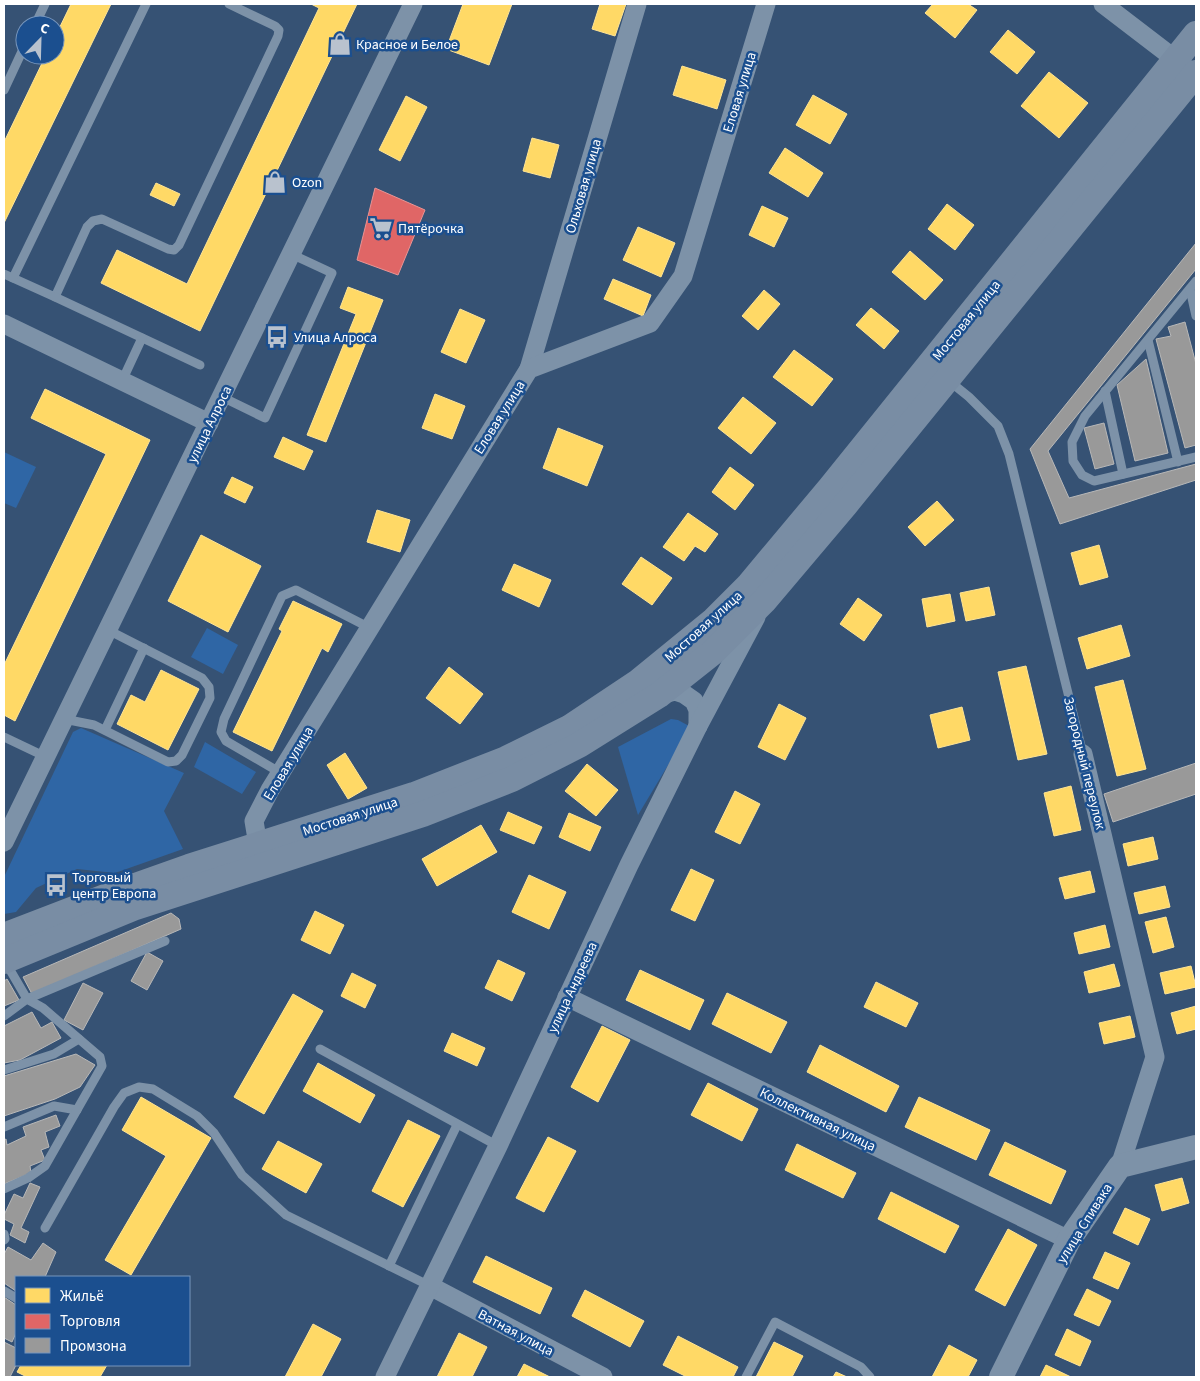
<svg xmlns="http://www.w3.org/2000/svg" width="1200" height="1381" viewBox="0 0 1200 1381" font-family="'Source Sans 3',sans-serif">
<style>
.green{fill:#2f66a5}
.homes{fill:#ffd966;stroke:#ffe494}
.shops{fill:#e06666;stroke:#e99494}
.industry{fill:#999;stroke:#b8b8b8}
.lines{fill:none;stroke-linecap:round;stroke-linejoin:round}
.service{stroke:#7d92a8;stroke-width:9}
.minor{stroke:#7d92a8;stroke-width:19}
.tertiary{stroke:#7d92a8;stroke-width:24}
.secondary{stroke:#798da4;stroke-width:26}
.labels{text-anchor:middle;stroke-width:5;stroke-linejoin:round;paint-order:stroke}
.poi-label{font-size:14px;fill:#fff;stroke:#1b4f8f;text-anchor:start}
.street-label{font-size:14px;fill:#fff;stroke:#1b4f8f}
</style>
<rect width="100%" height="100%" fill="#365274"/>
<g class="green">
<path d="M4 452 36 467 16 508 4 503Z"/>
<path d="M207 628 238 645 223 674 191 657Z"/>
<path d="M671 719 678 720 691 727 638 815 618 747Z"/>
<path d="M81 728 184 773 164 811 183 849 115 873 77 869 36 888 16 912 4 914V877L73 732Z"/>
<path d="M205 742 256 772 242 794 194 767Z"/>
</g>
<g class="homes">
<path d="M71 4H111L4 223V142L46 55H55V37Z"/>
<path d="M311 4H357L200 331 101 283 117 250 187 284 319 8Z"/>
<path d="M463 4H512L489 65 446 49Z"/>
<path d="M600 4H626L615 36 592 29Z"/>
<path d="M933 4H968L977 10 955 38 925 13Z"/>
<path d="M1008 30 1035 52 1017 74 990 52Z"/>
<path d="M682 66 726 80 717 109 673 95Z"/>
<path d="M1049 72 1088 103 1059 138 1021 106Z"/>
<path d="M813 95 847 114 830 144 796 125Z"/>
<path d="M406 96 427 107 400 161 379 150Z"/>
<path d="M532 138 559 145 550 178 523 171Z"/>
<path d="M785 148 823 173 808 197 769 173Z"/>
<path d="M156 183 180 194 174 206 150 195Z"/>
<path d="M947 204 974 225 955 250 928 229Z"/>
<path d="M762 206 788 218 774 247 749 235Z"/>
<path d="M638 227 675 243 661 277 623 260Z"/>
<path d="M910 251 943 280 925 300 892 272Z"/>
<path d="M613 279 651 295 643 316 604 299Z"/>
<path d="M348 287 383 300 326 442 307 435 356 314 340 308Z"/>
<path d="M764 290 780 304 758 330 742 316Z"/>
<path d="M871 308 899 331 884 349 856 325Z"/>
<path d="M460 309 485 320 466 363 441 352Z"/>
<path d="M794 350 833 379 812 406 773 377Z"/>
<path d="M45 389 150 440 15 721 4 715V665L106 454 31 418Z"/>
<path d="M435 394 465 406 452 439 422 428Z"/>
<path d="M743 397 776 423 751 454 718 428Z"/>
<path d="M558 428 603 446 587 486 543 468Z"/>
<path d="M283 437 313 451 304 470 274 457Z"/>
<path d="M730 467 754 485 735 510 712 492Z"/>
<path d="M232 477 253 487 245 503 224 493Z"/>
<path d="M937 501 954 520 925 546 908 527Z"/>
<path d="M377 510 410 520 400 552 367 542Z"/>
<path d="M688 513 718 534 705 552 695 546 684 561 663 547Z"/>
<path d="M201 535 261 566 228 632 168 601Z"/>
<path d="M1099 545 1108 577 1080 585 1071 553Z"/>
<path d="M641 557 672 578 652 605 622 584Z"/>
<path d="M514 564 551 580 539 607 502 590Z"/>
<path d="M989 587 995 615 966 621 960 593Z"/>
<path d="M950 594 955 621 927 627 922 599Z"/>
<path d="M858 598 882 615 864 641 840 624Z"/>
<path d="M293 601 342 624 328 652 322 648 272 751 233 732 282 631 279 629Z"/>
<path d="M1121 625 1130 656 1087 669 1078 638Z"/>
<path d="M1026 666 1047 754 1018 760 998 672Z"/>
<path d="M449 667 483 694 460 724 426 698Z"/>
<path d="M161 670 199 689 168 750 117 724 131 695 145 702Z"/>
<path d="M1123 680 1146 769 1117 776 1095 687Z"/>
<path d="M779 704 806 718 785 760 758 747Z"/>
<path d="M962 707 970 740 938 748 930 715Z"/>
<path d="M345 753 367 788 348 799 327 765Z"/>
<path d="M587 764 618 790 596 816 565 791Z"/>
<path d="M1071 786 1081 830 1054 836 1044 793Z"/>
<path d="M735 791 760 804 740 844 715 832Z"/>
<path d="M508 812 542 827 534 844 500 830Z"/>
<path d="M569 813 601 827 590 851 559 837Z"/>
<path d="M481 825 497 852 437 886 422 859Z"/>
<path d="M1153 837 1158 859 1128 866 1123 844Z"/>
<path d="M691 869 714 880 695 921 671 910Z"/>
<path d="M1090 871 1095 892 1065 899 1059 878Z"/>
<path d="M529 875 566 892 549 929 512 912Z"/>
<path d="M1165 886 1170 907 1139 914 1134 893Z"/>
<path d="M315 911 344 925 330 954 301 940Z"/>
<path d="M1166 917 1174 947 1153 953 1145 922Z"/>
<path d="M1105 925 1110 947 1079 954 1074 933Z"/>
<path d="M498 960 525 973 512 1001 485 988Z"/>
<path d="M1114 964 1120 986 1089 993 1084 972Z"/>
<path d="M1191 966 1196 987 1165 994 1160 973Z"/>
<path d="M640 970 704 1000 690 1030 626 1000Z"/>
<path d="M352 973 376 985 365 1008 341 996Z"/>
<path d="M876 982 918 1003 906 1027 864 1007Z"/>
<path d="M727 993 787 1022 771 1053 712 1024Z"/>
<path d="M293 994 323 1011 264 1114 234 1097Z"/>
<path d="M1196 1006V1029L1177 1034 1171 1013Z"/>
<path d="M1130 1016 1135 1037 1104 1044 1099 1023Z"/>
<path d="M602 1026 630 1040 598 1102 571 1087Z"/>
<path d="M452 1033 485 1048 477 1066 444 1051Z"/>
<path d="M820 1045 899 1086 886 1112 807 1072Z"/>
<path d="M318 1063 375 1095 360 1123 303 1091Z"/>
<path d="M708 1083 758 1109 742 1141 691 1115Z"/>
<path d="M141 1097 211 1138 131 1275 105 1260 166 1156 122 1130Z"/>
<path d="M919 1097 990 1130 976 1160 905 1127Z"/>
<path d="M408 1120 440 1136 403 1207 372 1191Z"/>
<path d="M548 1137 576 1151 544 1212 516 1198Z"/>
<path d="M278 1141 322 1164 306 1193 262 1169Z"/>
<path d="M1005 1142 1066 1171 1051 1204 989 1175Z"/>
<path d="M797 1144 856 1173 843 1198 785 1170Z"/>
<path d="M1182 1178 1189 1203 1162 1211 1155 1185Z"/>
<path d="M891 1192 959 1226 945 1253 878 1219Z"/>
<path d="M1125 1208 1150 1219 1138 1245 1113 1233Z"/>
<path d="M1008 1229 1037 1245 1005 1306 975 1290Z"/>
<path d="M1105 1252 1130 1263 1118 1289 1093 1278Z"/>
<path d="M486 1256 552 1288 540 1314 473 1282Z"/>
<path d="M1087 1289 1111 1301 1099 1326 1074 1315Z"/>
<path d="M585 1290 644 1321 630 1347 572 1316Z"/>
<path d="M313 1324 341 1339 321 1377H285Z"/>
<path d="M1067 1329 1091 1341 1080 1366 1055 1355Z"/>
<path d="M459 1333 487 1347 472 1377H437Z"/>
<path d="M678 1336 738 1367 733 1377H687L663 1365Z"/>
<path d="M774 1342 803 1356 792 1377H756Z"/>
<path d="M949 1345 977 1360 968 1377H932Z"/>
<path d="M524 1364 550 1377H517Z"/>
<path d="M21 1365H107L100 1377H27L17 1372Z"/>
<path d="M1046 1365 1071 1377H1040Z"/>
<path d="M836 1372 847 1377H833Z"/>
</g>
<path class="shops" d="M375 188 425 210 398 275 357 260Z"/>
<g class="industry">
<path d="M1196 243V269L1048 451 1069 498 1196 464V480L1060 524 1030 449Z"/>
<path d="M1185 322 1196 364V445L1185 448 1156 339 1171 336 1168 327Z"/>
<path d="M1146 359 1168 453 1135 461 1117 385Z"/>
<path d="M1104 423 1114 464 1095 469 1084 428Z"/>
<path d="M1196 763V794L1113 822 1104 794Z"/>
<path d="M171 913 179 919 181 929 32 994 23 977Z"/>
<path d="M147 952 163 961 147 990 131 981Z"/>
<path d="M7 979 19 1000 4 1006V981Z"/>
<path d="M83 983 103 993 83 1030 64 1020Z"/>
<path d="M32 1012 41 1028 52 1022 61 1038 20 1060 4 1063V1026Z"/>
<path d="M76 1054 95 1065 80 1087 55 1099 4 1116V1076Z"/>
<path d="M56 1115 60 1126 45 1132 49 1147 41 1150 45 1160 30 1166 31 1173 4 1184V1140L6 1139 7 1145 26 1136 23 1127Z"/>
<path d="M30 1183 40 1187 21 1228 29 1232 25 1243 10 1235 14 1224 4 1219V1215L14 1194 23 1198Z"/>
<path d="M43 1243 56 1252 45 1277H16V1291L4 1283V1254L8 1247 31 1260Z"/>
<path d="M4 1297 16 1305V1333L12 1342 4 1338Z"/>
<path d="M4 1342 16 1348V1365L10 1377H4Z"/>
</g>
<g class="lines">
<g class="service">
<path d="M35 25 45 4"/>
<path d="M4 90 25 45"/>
<path d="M4 274 55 297 87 227 93 221 102 219 168 249 174 250 179 245 278 36 279 30 275 26 229 4"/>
<path d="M13 278 146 4"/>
<path d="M1196 281 1085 416 1072 442 1073 461 1082 475 1094 481 1196 457"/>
<path d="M1190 289 1196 316"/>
<path d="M55 297 200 365"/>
<path d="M1148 340 1178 462"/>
<path d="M948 380 969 397 998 426 1009 454 1083 754"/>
<path d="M122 381 142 338"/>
<path d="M1105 391 1123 474"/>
<path d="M222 397 265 418 332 273 291 254"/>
<path d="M64 719 94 725 168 762 176 761 182 755 210 698 209 687 202 678 108 630"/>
<path d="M105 730 144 648"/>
<path d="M4 737 46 757"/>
<path d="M281 773 226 741 221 732 224 719 282 596 296 590 370 628"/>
<path d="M4 1016 27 999 165 941"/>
<path d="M320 1049 498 1146"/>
<path d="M4 1070 54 1054 79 1039"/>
<path d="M4 1127 54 1106 77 1110"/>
<path d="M4 1189 28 1178 45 1166 102 1066 100 1057 43 1008 27 999 6 963"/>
<path d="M45 1228 114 1107 124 1093 139 1087 153 1089 197 1116 214 1133 242 1175 286 1215 430 1286"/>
<path d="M4 1234 5 1239 4 1240"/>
<path d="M389 1266 457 1125"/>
<path d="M4 1291 16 1298"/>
<path d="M746 1377 775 1322 861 1367 870 1377"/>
</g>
<g class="minor">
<path d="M1103 4 1184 66"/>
<path d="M4 324 209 423"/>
<path d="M529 369 637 4"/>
<path d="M659 695 675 691 684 694 694 701 698 710V726"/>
<path d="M1083 754 1155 1057 1120 1166"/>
<path d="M4 842 413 4"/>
<path d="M258 845 254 821 270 790 529 369 650 323 683 276 766 4"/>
<path d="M567 997 1069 1240"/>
<path d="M430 1286 603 1377"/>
<path d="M385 1377 498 1146 629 865 698 726 756 617"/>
</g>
<path class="tertiary" d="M1001 1377 1069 1240 1120 1166 1196 1147"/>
<g class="secondary">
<path d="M4 936 110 895 189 867 414 795 506 759 569 728 638 682 714 620 748 586 830 488 1196 34"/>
<path d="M4 961 133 908 423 814 512 779 579 745 659 695 712 653 764 601 846 504 1196 73"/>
</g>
</g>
<defs>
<symbol id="shop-bare" viewBox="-9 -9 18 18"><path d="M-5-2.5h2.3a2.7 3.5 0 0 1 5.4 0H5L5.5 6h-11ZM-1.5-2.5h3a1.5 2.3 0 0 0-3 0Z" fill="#b9c2ce" stroke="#1b4f8f" stroke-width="2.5" paint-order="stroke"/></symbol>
<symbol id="supermarket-bare" viewBox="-9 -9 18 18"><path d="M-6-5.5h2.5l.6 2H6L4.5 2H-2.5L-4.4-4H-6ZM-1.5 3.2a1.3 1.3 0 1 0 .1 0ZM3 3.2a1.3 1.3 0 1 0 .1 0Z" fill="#b9c2ce" stroke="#1b4f8f" stroke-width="2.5" paint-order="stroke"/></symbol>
<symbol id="bus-bare" viewBox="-9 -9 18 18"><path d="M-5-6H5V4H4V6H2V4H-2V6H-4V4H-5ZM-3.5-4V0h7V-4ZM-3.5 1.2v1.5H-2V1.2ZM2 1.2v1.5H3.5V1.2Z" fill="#b9c2ce" stroke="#1b4f8f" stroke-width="2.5" paint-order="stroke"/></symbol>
</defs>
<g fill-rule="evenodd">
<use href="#shop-bare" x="324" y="28" width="32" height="32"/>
<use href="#shop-bare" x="259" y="166" width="32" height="32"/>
<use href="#supermarket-bare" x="365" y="212" width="32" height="32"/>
<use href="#bus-bare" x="261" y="321" width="32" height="32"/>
<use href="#bus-bare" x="40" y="869" width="32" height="32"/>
</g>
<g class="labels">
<g class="poi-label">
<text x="356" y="49">Красное и Белое</text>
<text x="292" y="187">Ozon</text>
<text x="398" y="233">Пятёрочка</text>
<text x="294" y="342">Улица Алроса</text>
<text x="72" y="882">Торговый<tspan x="72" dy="16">центр Европа</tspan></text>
</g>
<g class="street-label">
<text transform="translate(739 92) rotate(-73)" y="5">Еловая улица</text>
<text transform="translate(583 186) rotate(-74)" y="5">Ольховая улица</text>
<text transform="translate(966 320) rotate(-51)" y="5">Мостовая улица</text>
<text transform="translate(499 417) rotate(-58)" y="5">Еловая улица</text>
<text transform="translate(209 424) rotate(-64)" y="5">улица Алроса</text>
<text transform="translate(703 626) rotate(-42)" y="5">Мостовая улица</text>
<text transform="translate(288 763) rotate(-59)" y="5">Еловая улица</text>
<text transform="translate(1085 763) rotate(76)" y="5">Загородный переулок</text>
<text transform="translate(350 816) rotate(-18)" y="5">Мостовая улица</text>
<text transform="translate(572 987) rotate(-65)" y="5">улица Андреева</text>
<text transform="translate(818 1119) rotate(26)" y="5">Коллективная улица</text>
<text transform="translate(1084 1223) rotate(-58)" y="5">улица Спивака</text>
<text transform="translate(516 1332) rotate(28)" y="5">Ватная улица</text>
</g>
</g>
<rect width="1200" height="1381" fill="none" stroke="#ffffff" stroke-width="10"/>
<rect x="15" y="1276" width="175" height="90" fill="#1b4f8f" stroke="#7695bc"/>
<rect x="25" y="1288" width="25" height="15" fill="#ffd966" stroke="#7695bc"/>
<text x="60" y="1301" font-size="15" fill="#ffffff">Жильё</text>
<rect x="25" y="1314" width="25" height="15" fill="#e06666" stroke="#7695bc"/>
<text x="60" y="1326" font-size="15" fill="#ffffff">Торговля</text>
<rect x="25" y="1338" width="25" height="15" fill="#999999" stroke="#7695bc"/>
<text x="60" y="1351" font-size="15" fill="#ffffff">Промзона</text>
<g transform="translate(40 40) rotate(23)"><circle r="24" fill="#1b4f8f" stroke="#7695bc"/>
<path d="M0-4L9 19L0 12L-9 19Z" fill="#b9c2ce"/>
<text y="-8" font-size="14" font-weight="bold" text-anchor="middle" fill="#ffffff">С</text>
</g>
</svg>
